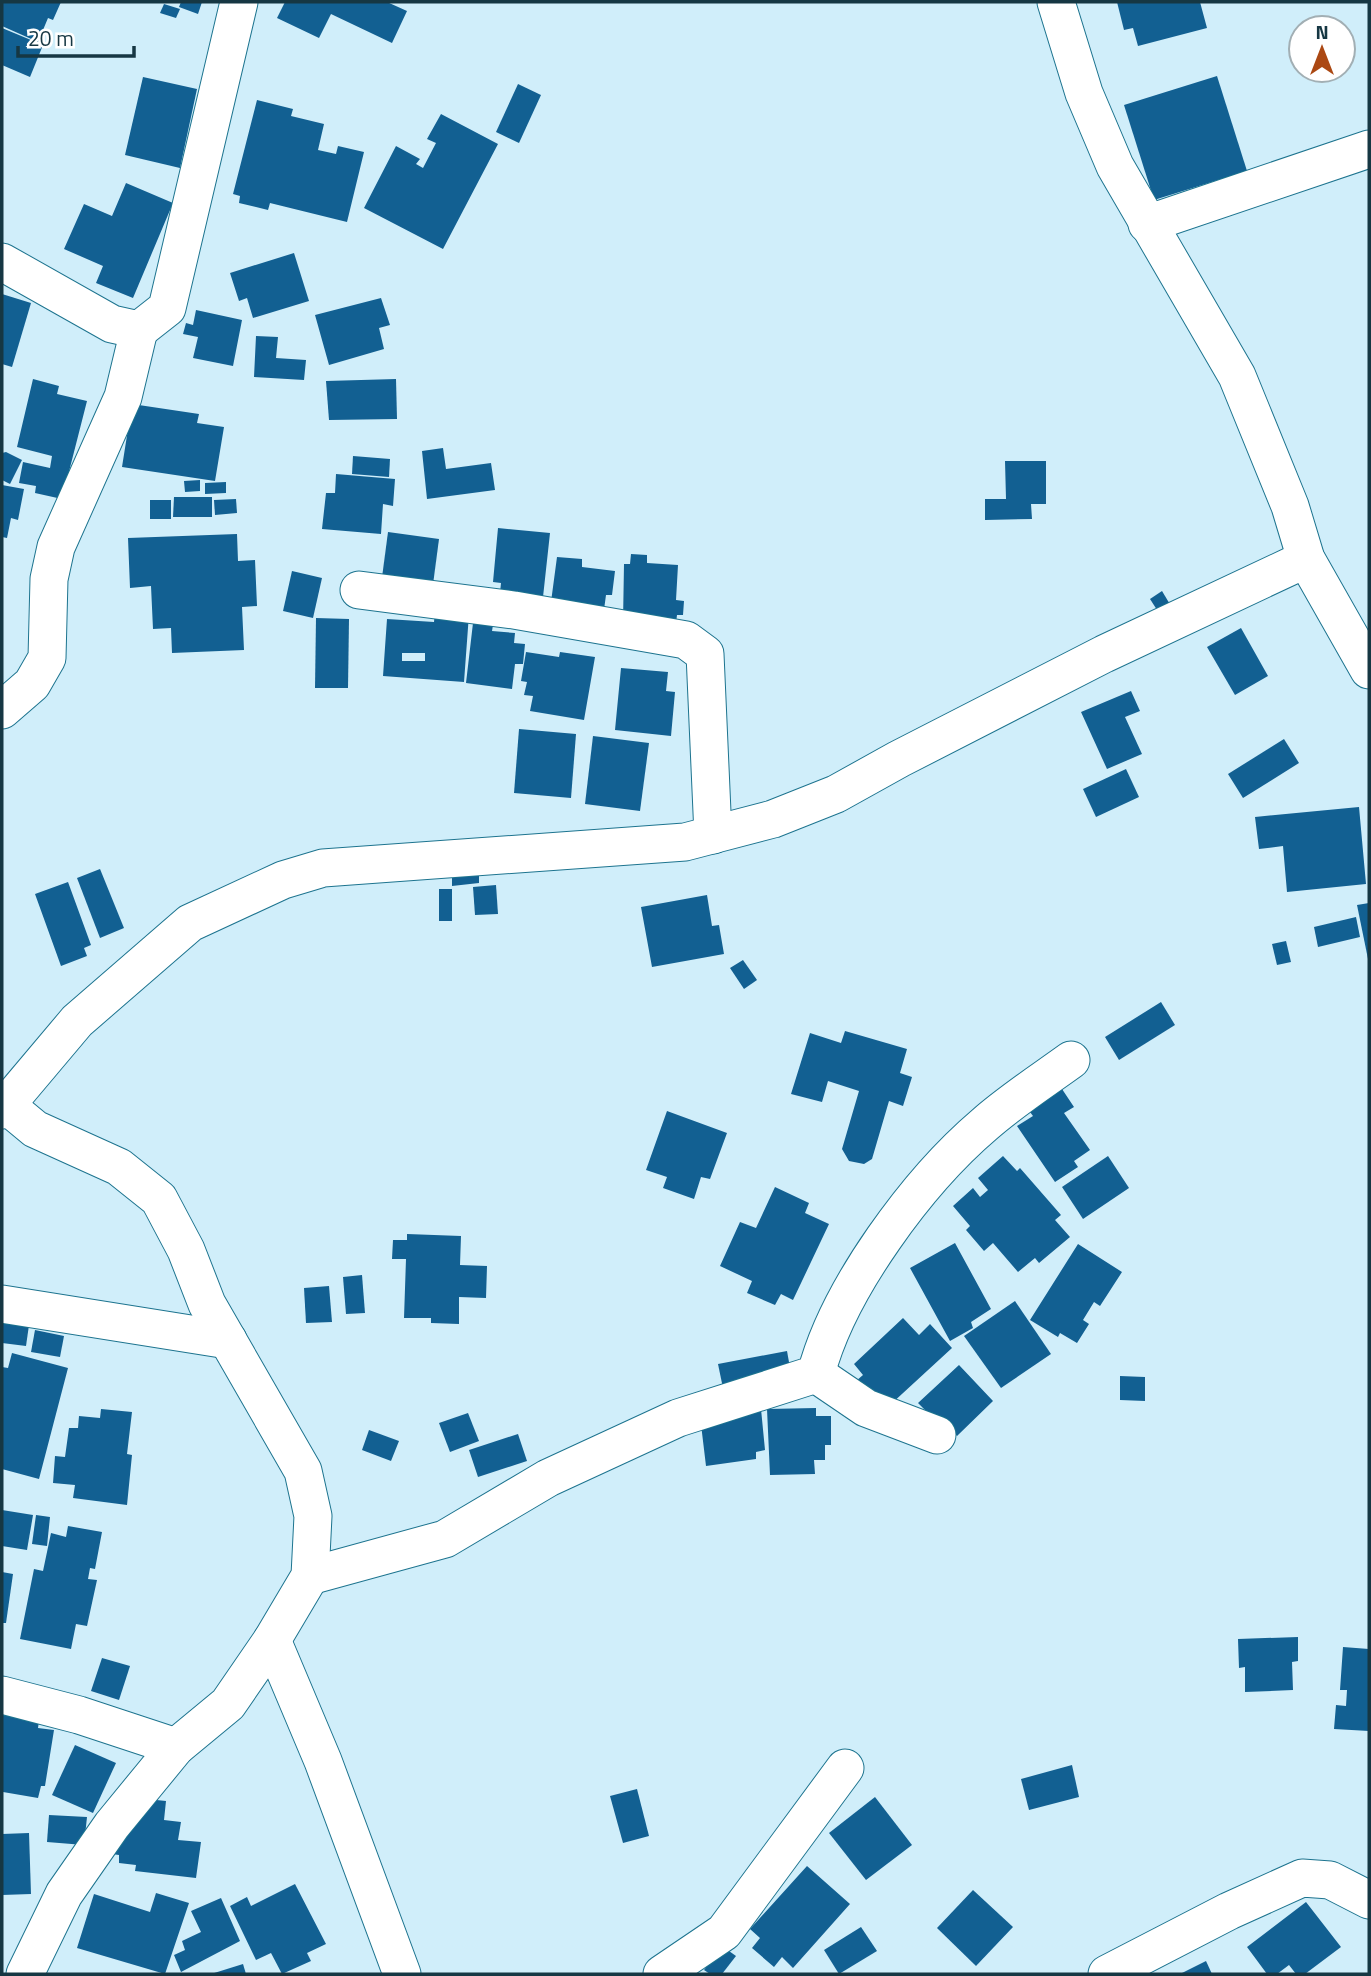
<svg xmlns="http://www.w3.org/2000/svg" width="1371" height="1976" viewBox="0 0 1371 1976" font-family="'Titillium Web',sans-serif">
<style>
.building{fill:#126092;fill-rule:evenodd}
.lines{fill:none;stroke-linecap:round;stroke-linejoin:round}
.minor-casing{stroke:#1d748f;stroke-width:39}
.minor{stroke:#fff;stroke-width:37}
</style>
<rect width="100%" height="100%" fill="#d0eefa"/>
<g class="building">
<path d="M2 2H61L53 20 48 18 38 42 2 26Z"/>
<path d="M181 2H202L198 14 179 7Z"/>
<path d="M285 2H387L407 11 392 43 331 14 319 38 277 18Z"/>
<path d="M1117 2H1200L1207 28 1138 46 1133 28 1124 30Z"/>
<path d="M164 4 180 9 176 18 160 13Z"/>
<path d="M2 28 43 45 30 77 2 65Z"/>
<path d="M1217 76 1247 171 1154 200 1124 105Z"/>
<path d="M143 77 197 89 180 168 125 155Z"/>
<path d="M518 84 541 95 519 143 496 132Z"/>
<path d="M257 100 293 109 291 116 324 124 318 150 336 154 338 146 364 152 347 222 270 203 268 210 239 203 240 196 233 194Z"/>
<path d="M441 114 498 144 443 249 364 208 396 146 420 159 416 164 423 168 436 143 427 139Z"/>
<path d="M126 183 173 203 133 298 96 283 103 266 64 249 84 204 112 216Z"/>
<path d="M294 253 309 301 253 318 247 298 239 301 230 273Z"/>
<path d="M2 294 31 303 12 367 2 364Z"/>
<path d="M381 298 390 325 379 328 384 349 329 365 315 315Z"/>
<path d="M196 310 242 320 233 366 193 358 198 337 183 334 186 323 193 325Z"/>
<path d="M256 336 278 337 276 358 306 360 304 380 254 377Z"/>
<path d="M33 379 59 386 57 394 87 401 62 499 35 493 36 486 19 483 23 462 50 468 52 456 17 447Z"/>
<path d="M396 379 397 419 329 420 326 381Z"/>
<path d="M132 404 199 414 197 423 224 427 215 481 122 467Z"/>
<path d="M443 448 446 469 491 463 495 490 427 499 422 451Z"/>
<path d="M6 452 22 460 10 484 2 480V453Z"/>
<path d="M353 456 390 459 389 477 352 474Z"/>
<path d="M1005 461H1046V504H1031L1032 519 985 520V499H1006Z"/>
<path d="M336 474 395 479 393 506 383 504 381 534 322 529 326 493H335Z"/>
<path d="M200 480V491L185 492 184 481Z"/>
<path d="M226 482V493L205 494V483Z"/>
<path d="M2 485 24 489 18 520 11 518 7 538 2 537Z"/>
<path d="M174 497H212V517H173Z"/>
<path d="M236 499 237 513 215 515 214 500Z"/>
<rect x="150" y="500" width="21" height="19"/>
<path d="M498 528 550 533 543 597 500 593 501 583 493 582Z"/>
<path d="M388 532 439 539 432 592 381 585Z"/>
<path d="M237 534 238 561 255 560 257 606 242 607 244 650 172 653 171 628 153 629 151 586 130 588 128 538Z"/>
<path d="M631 554 647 555V563L678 565 676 600 684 601 683 615H677L676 623 623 622 624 564H630Z"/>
<path d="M557 557 582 559V567L615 571 612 595H606L603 617 551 602Z"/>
<path d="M292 571 322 578 313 618 283 611Z"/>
<path d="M1162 591 1171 606 1159 613 1150 599Z"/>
<path d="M435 611 469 614 464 682 383 676 387 619 434 622ZM402 653H425V661H402Z"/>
<path d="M316 618 349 619 348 688H315Z"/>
<path d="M473 623 493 625 492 631 515 633 514 643 525 644 523 664H515L512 689 466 683Z"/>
<path d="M1241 628 1268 676 1235 695 1207 647Z"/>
<path d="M526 652 559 657 560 652 595 657 584 720 530 711 533 696 524 695 527 682 521 681Z"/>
<path d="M621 668 668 672 666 691 675 692 671 736 615 730Z"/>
<path d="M1131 691 1140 711 1125 717 1142 754 1107 769 1081 712Z"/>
<path d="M519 729 576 734 571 798 514 793Z"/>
<path d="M593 736 649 743 640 811 585 804Z"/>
<path d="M1284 739 1299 763 1243 798 1228 774Z"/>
<path d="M1126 769 1139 797 1096 817 1083 789Z"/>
<path d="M1359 807 1366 884 1287 892 1283 846 1259 849 1255 817Z"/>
<path d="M100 869 124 928 100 938 77 878Z"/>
<path d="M479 871V883L452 886V873Z"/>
<path d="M68 882 91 945 84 948 87 956 61 966 35 894Z"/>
<path d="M496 885 498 914 475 915 473 887Z"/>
<rect x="439" y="889" width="13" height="32"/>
<path d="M707 895 712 926 719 925 724 954 652 967 641 907Z"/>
<path d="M1369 903V959H1368L1357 905Z"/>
<path d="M1356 917 1360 937 1318 947 1314 927Z"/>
<path d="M1286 941 1291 962 1277 965 1272 944Z"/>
<path d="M743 960 757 980 744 989 730 968Z"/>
<path d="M1161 1002 1175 1025 1119 1060 1105 1037Z"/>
<path d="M845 1031 907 1049 900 1073 912 1077 903 1106 889 1101 872 1159 864 1164 849 1161 842 1149 859 1091 828 1081 822 1102 791 1094 810 1033 841 1043Z"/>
<path d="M1060 1086 1074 1107 1064 1113 1090 1150 1074 1161 1078 1167 1055 1182 1017 1126 1033 1116 1027 1108Z"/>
<path d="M667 1111 727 1133 710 1179 701 1177 694 1199 663 1188 667 1177 646 1170Z"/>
<path d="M1003 1156 1017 1171 1020 1168 1061 1215 1055 1220 1070 1237 1039 1263 1035 1258 1018 1272 993 1243 984 1251 966 1230 970 1226 953 1206 973 1188 980 1197 988 1190 978 1178Z"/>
<path d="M1108 1156 1129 1188 1083 1219 1062 1187Z"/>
<path d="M775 1187 809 1203 805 1213 829 1224 793 1300 781 1294 775 1305 747 1293 752 1281 720 1266 740 1222 756 1228Z"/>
<path d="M407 1234 461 1236 460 1265 487 1266 486 1298 459 1297V1324L431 1323V1318H404L406 1259H392L393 1240H407Z"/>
<path d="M955 1243 991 1309 971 1322 973 1328 950 1341 910 1268Z"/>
<path d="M1078 1244 1122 1272 1100 1306 1094 1302 1083 1320 1089 1324 1077 1343 1060 1333 1058 1337 1030 1320Z"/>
<path d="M362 1275 365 1313 346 1314 343 1277Z"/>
<path d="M329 1286 332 1322 306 1323 304 1288Z"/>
<path d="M1015 1301 1051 1354 1001 1388 964 1336Z"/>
<path d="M903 1318 919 1335 930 1324 952 1348 890 1405 878 1393 865 1405 849 1387 863 1375 854 1364Z"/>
<path d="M2 1322 29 1325 26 1346 2 1343Z"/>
<path d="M35 1330 64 1336 60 1357 31 1352Z"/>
<path d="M787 1351 792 1379 724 1393 718 1364Z"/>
<path d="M12 1353 68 1368 39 1479 2 1469V1367L8 1368Z"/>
<path d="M959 1365 993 1401 957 1436 938 1417 935 1420 918 1403Z"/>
<path d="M1120 1376 1145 1377V1401L1120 1400Z"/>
<path d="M816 1408V1416H831V1445H825V1460H814L815 1474 770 1475 767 1409Z"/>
<path d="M101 1409 132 1412 127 1454 132 1455 127 1505 73 1498 75 1485 53 1483 55 1456 65 1457 69 1428H78L79 1416 100 1418Z"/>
<path d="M761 1409 765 1450 756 1452V1459L706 1466 700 1416Z"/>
<path d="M468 1413 479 1441 450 1452 439 1423Z"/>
<path d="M369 1430 399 1441 391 1461 362 1450Z"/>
<path d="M518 1434 527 1461 478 1477 469 1450Z"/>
<path d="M2 1510 33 1515 27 1550 2 1546Z"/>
<path d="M36 1515 50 1517 47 1546 32 1544Z"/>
<path d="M68 1526 102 1532 95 1569 90 1568 88 1579 97 1580 87 1626 76 1624 71 1649 20 1639 34 1569 43 1571 51 1533 66 1537Z"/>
<path d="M2 1572 13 1574 6 1623H2Z"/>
<path d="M1298 1637V1661L1292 1662 1293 1690 1245 1692V1667L1239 1668 1238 1639Z"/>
<path d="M1343 1647 1369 1649V1731L1334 1729 1336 1705 1346 1706 1347 1690H1340Z"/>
<path d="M102 1658 130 1666 119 1700 91 1691Z"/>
<path d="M3 1715 39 1721 38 1728 54 1730 45 1786H41L38 1798 3 1792Z"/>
<path d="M75 1745 116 1763 93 1813 52 1795Z"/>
<path d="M1072 1765 1079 1797 1029 1810 1021 1779Z"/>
<path d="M637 1789 649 1836 623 1843 610 1796Z"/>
<path d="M875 1797 912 1845 866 1880 829 1833Z"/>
<path d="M137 1798 166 1801 164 1820 181 1822 178 1840 201 1842 196 1878 135 1871 136 1865 119 1863V1855L112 1854Z"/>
<path d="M49 1815 87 1817 84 1845 47 1842Z"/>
<path d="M29 1833 31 1894 2 1895V1834Z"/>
<path d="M807 1866 850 1904 793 1968 782 1957 774 1967 752 1948 760 1938 750 1929Z"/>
<path d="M295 1884 326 1944 307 1953 311 1961 282 1974 271 1953 256 1960 230 1906 247 1897 251 1906Z"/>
<path d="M973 1890 1013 1927 976 1966 937 1928Z"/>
<path d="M156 1893 189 1903 165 1974 77 1948 94 1894 150 1912Z"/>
<path d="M221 1898 240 1941 181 1972 174 1955 185 1950 182 1941 201 1932 191 1911Z"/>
<path d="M1306 1902 1341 1947 1305 1974H1296L1289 1965 1277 1974H1267L1247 1947Z"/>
<path d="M861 1927 877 1951 839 1974 824 1950Z"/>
<path d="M722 1946 736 1956 722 1974H710L704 1970Z"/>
<path d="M1206 1961 1212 1974H1180Z"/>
<path d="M243 1964 246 1974H211Z"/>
</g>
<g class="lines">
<defs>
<g id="minor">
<path d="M1056 2 1084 93 1115 166 1237 376 1290 506 1306 559 1369 670"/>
<path d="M1147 224 1369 149"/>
<path d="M2 262 112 324 139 330 167 308 239 2"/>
<path d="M359 590 514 610 686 640 705 654 713 835"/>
<path d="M2 710 32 684 47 658 49 579 56 547 123 397 139 330"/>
<path d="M6 1105 35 1129 119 1167 159 1199 186 1250 207 1304 303 1471 313 1516 310 1576 272 1640 228 1704 176 1747 112 1825 64 1894 25 1974"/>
<path d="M2 1110 77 1021 190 923 283 880 323 868 685 842 773 819 836 794 899 759 1104 654 1306 559"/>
<path d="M2 1304 228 1340"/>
<path d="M816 1374 866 1408 937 1435"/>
<path d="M310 1576 445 1539 548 1478 678 1418 816 1374C838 1289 918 1181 985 1124 1011 1101 1042 1081 1071 1060"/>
<path d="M272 1640 323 1761 402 1974"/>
<path d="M2 1695 79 1715 176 1747"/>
<path d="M662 1974 724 1932 845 1768"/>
<path d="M1107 1974 1229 1911 1302 1878 1330 1880 1369 1900"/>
</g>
</defs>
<use href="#minor" class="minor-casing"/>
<use href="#minor" class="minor"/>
</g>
<rect width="1371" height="1976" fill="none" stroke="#163743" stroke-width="7"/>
<g transform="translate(1322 49)"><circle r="33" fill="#ffffff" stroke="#a2afb4" stroke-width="2"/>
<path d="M0-5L12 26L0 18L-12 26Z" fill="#ab4813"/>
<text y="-10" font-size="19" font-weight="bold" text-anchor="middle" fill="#163743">N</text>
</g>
<path d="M18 46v10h116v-10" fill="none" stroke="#163743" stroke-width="3.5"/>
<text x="28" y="46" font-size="21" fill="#163743" stroke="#ffffff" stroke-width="5" paint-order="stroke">20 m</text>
</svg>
